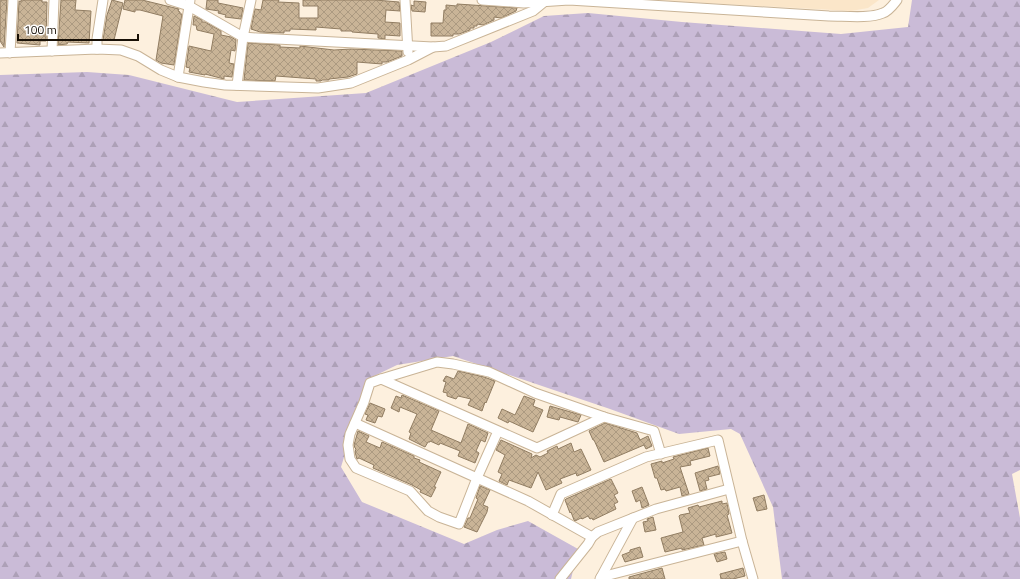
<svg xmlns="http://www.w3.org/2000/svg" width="1020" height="579" viewBox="0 0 1020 579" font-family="'Titillium Web',sans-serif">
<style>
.built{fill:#fbe6c9}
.forest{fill:url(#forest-firs)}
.building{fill:url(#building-cross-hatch);stroke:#917d62}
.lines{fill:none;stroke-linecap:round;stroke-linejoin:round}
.minor-casing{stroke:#c9b497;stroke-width:11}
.minor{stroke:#fff;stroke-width:9}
</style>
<defs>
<pattern id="forest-firs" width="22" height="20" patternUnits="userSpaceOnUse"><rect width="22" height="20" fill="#cabbd7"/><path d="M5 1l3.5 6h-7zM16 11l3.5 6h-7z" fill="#ada0b7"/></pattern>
<pattern id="building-cross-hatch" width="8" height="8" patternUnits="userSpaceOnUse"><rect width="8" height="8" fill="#c9b497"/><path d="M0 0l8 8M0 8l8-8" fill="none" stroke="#ac9a81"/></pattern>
</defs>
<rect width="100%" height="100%" fill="#fdf0de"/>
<path class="built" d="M653 0H879L868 8 851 11Z"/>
<path class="forest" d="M912 0H1020V470L1012 474 1020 518V579H782L773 507 740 434 731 429 679 434 610 409 453 356 397 365 368 379 341 467 362 502 464 544 497 530 528 521 578 549 571 579H0V75L87 72 129 75 237 102 366 93 491 42 544 16 588 13 682 22 841 34 908 27Z"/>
<g class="building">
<path d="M2 0H7L4 47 0 41V1Z"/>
<path d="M21 0H42V2H47L46 41H40V45L17 43 19 1 21 2Z"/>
<path d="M61 0H76L75 10 91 11 89 43 68 42 67 44 58 45Z"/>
<path d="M112 0 123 3 114 40 107 39 106 40H103L107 15Z"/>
<path d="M125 0H142L179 9 178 11 180 12V14H182L174 65 161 63 156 60 163 16 140 10H135V12L123 9Z"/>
<path d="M207 0H218V3L243 8 241 19 225 17 226 15 218 13 219 11 206 9Z"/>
<path d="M263 0H279L278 2 299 3V18H318V6H303V0H375L399 2 400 11 386 10 385 22 400 23V36L385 35V39L378 38V34L352 32V31H341V29L316 27V30L290 29V31H284V33L260 32 251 29 255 9 261 10Z"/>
<path d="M414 1 426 2 425 12 412 11 411 5 414 6Z"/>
<path d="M457 4 517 8 516 11 501 18 494 17V20L483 25 477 24V26H474V28H470V30L459 34H453V36H431V23H443L444 10H446V5L457 6Z"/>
<path d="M194 16 202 20V22H205L221 31V35L231 37 236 40 235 51 231 50 229 63 234 64 232 77 224 76V79L205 74V75L189 72 190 68 186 67 189 46 211 51 214 34 197 30 196 25H193Z"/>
<path d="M248 43 280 45V47L300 48V46L334 50 351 49 402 51V56L387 62H382V64L357 62V74L348 77 329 79V80H322L321 81H316V79L276 76 275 81 244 80Z"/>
<path d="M458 371 484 377 495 381 486 403 485 402 482 411 468 405 471 399 458 396 456 399 447 396V393L443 392 446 382 443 381 446 376 454 379Z"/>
<path d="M402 395 439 411 431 430 447 437 461 443 468 424 488 433 485 442 481 440 476 451 479 453 475 463 458 456 460 451 440 443 439 445 430 441V442H428L425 447 409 439 411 433 409 432 417 414 400 407 399 412 391 408 396 396 401 398Z"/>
<path d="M524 396 535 400 533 406 543 410 533 432 509 421 508 423 498 418 502 409 515 415Z"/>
<path d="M370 403 385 409 382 417 378 416 375 423 366 420 368 415 365 414Z"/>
<path d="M550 406 581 415 578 422 560 417 559 420 547 417Z"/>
<path d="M605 423 637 433 640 440 648 436 652 446 646 449 644 445 604 462 594 440H593L589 431Z"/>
<path d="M358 431 369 436 366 442 380 448 382 442 414 456V458L420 460 419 462 441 472 434 487H436L431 497 420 492 421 490 412 485 373 468 374 465 359 458 357 459 355 452 356 449 355 448 354 445Z"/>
<path d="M501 440 532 454 531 458 536 455 540 457 548 453 547 451 557 446 558 449 571 443 574 452 581 449 591 470 577 476 576 473 560 479 562 483 546 490 538 472 531 488 509 480 507 485 499 481 502 474 498 472 505 455 496 450Z"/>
<path d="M708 448 710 456 690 461 691 465 680 467 689 494 682 496 680 487 666 491 665 489 661 490 657 478H655L651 464 662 461V463L674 459 673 457Z"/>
<path d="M718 466 720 474 708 477 709 480 705 481 707 489 700 491 695 473Z"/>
<path d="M611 479 618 493 614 495 618 502 614 504 616 509 593 520 592 518 590 519 588 516 582 519 581 518 575 521 574 520 571 512 570 513 565 500 566 499Z"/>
<path d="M480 486 490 490 483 505 488 507 487 512 477 532 464 527 468 518H470L478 499 476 498Z"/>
<path d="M642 487 649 505 642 508 640 500 636 502 632 491Z"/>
<path d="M764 495 767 509 757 511 753 498Z"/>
<path d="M722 501V504L727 503 729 514 727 515 732 533 716 537V534L702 538 704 545 682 550V548L665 552 661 538 683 532 679 516 680 515 690 513 688 508 698 505 699 507Z"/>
<path d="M653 517 656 530 645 532 643 522 648 521 647 519Z"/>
<path d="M640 547 643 557 625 562 622 555 630 552V550Z"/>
<path d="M725 552 727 559 717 562 714 554Z"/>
<path d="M662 568 665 579H629V577Z"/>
<path d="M743 568 745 576 733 579H721L720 574Z"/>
</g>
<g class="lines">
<defs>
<g id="minor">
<path d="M170 0 189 6 243 37 257 38 433 47 446 46 533 11 544 2"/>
<path d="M405 0 408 52"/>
<path d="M482 0 524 3 569 0 829 16C845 16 869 19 883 13 889 11 893 5 897 0"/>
<path d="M97 49V39L103 0"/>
<path d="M52 51 54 0"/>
<path d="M0 53 97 49 121 50 138 56 161 70 178 77 204 82 225 85 318 88 351 83 408 60 433 47"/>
<path d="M10 53 13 0"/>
<path d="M178 77 190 0"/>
<path d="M237 85 243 37 251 0"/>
<path d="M381 379 437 362 453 364 489 372 535 393 604 417"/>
<path d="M355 423 528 501 592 537"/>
<path d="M498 431 477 478 459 524 439 517 428 511 410 491 356 468 350 459 348 445 350 434 364 402 370 383 381 379 537 448 604 417 654 431 661 454"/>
<path d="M552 515 561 494 646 457 718 440 742 541 753 579"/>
<path d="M601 577 742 541"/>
<path d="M560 579 588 544 592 537 598 532 656 509 729 489"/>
<path d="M600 579 633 518"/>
</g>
</defs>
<use href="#minor" class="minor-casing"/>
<use href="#minor" class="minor"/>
</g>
<path d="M18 34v6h120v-6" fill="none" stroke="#181006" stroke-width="2"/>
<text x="24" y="34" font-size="12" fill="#181006" stroke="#ffffff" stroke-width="3" paint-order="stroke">100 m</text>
</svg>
